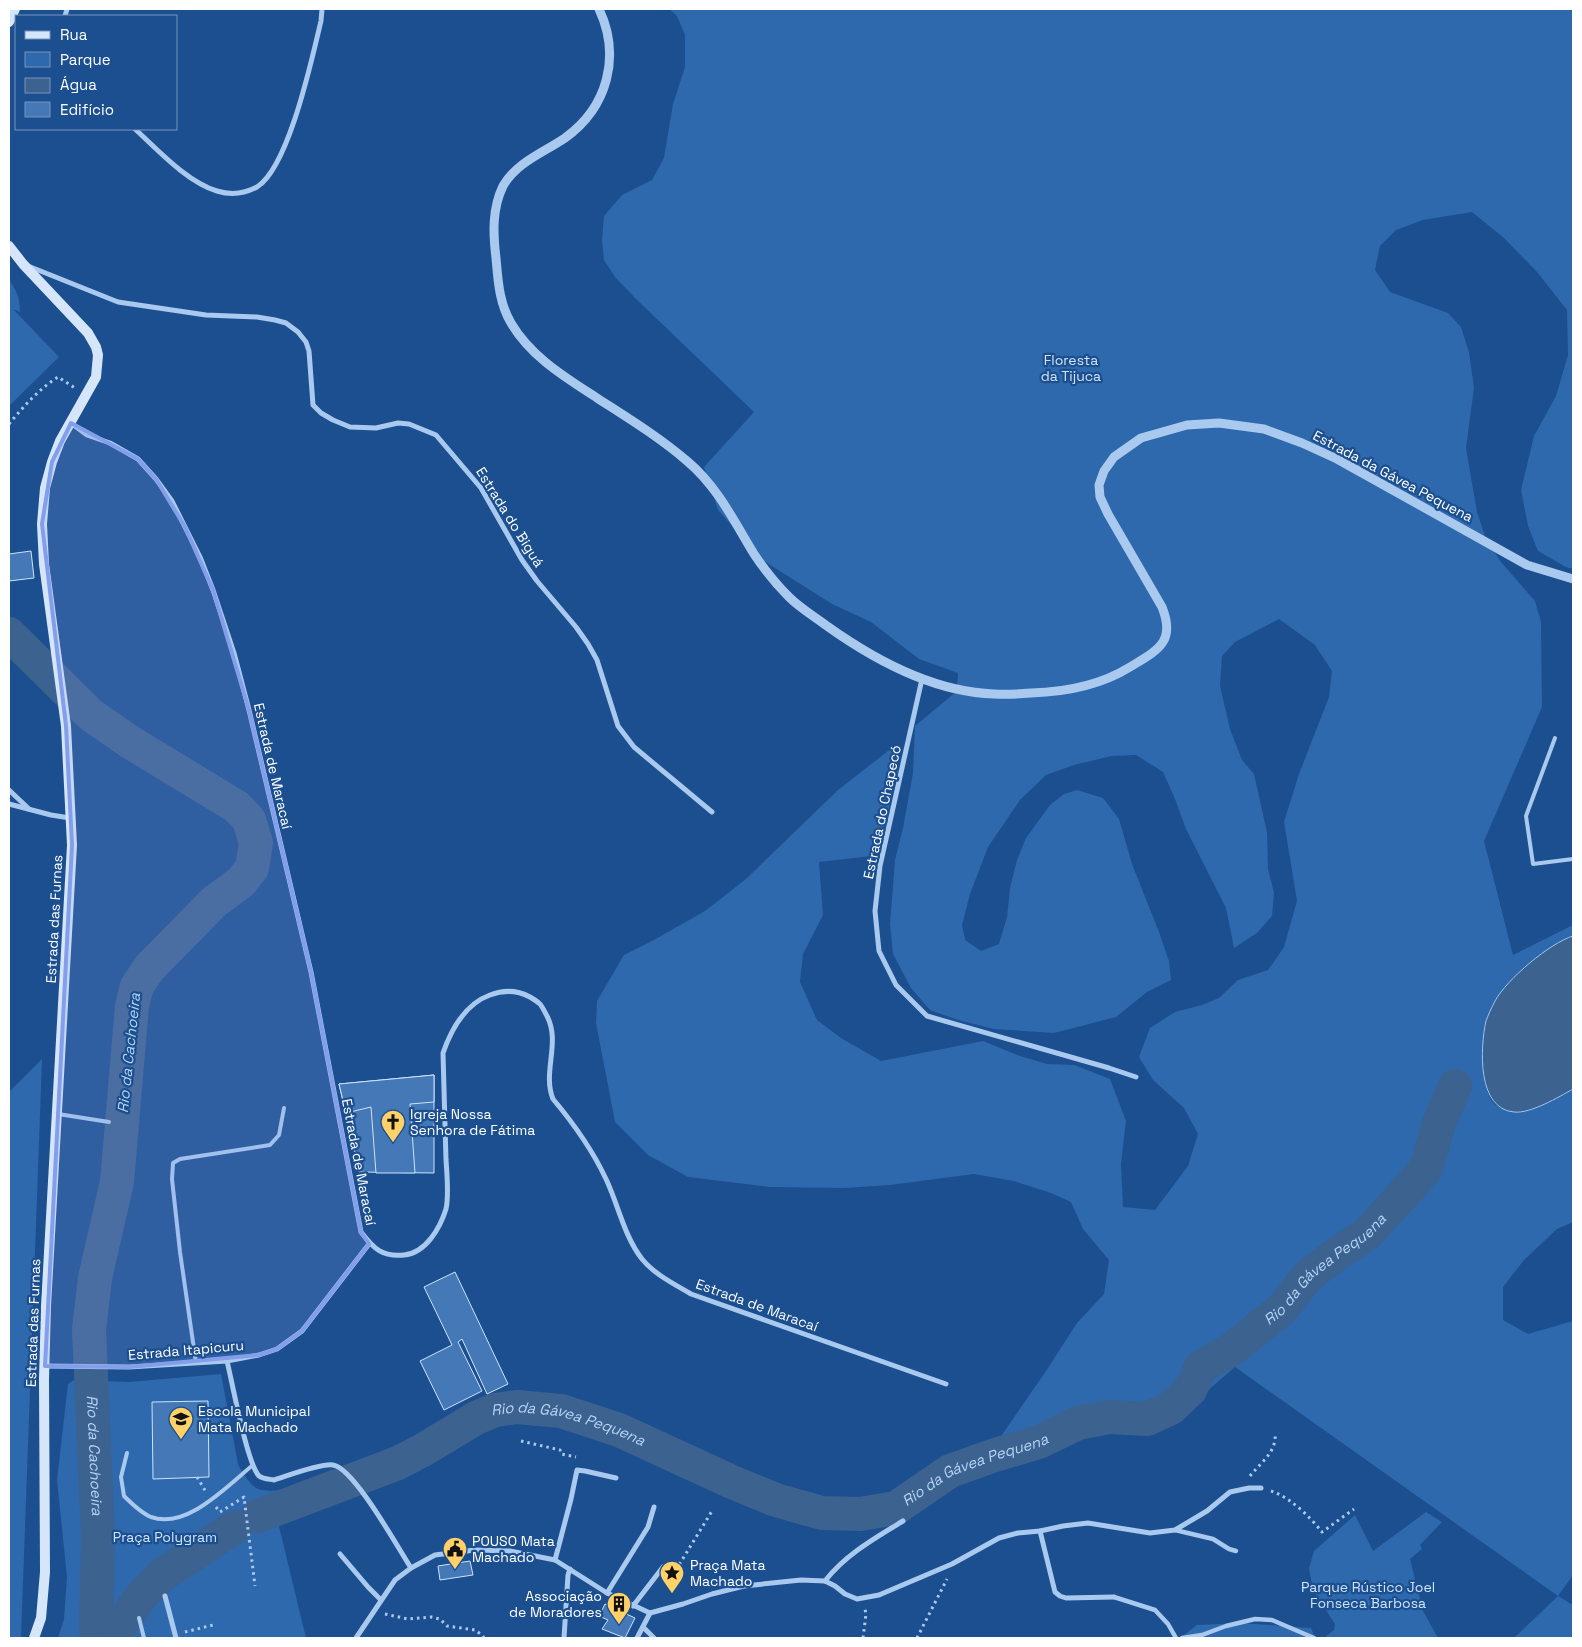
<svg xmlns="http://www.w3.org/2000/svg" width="1582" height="1647" viewBox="0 0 1582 1647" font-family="'Space Grotesk',sans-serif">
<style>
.green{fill:#2e69ad}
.water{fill:#3c6290;stroke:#9cc4f0}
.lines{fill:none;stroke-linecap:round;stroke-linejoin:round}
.river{stroke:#3c6290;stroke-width:34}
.building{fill:#4478b7;stroke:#cfe3fa}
.path{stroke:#a9c9ee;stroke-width:3;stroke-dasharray:2.5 4;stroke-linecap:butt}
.service{stroke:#a9c9ee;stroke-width:4}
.pedestrian{stroke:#a9c9ee;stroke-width:4.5}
.minor{stroke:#a9c9ee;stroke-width:5}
.tertiary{stroke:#a9c9ee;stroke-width:9}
.secondary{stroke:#d6e6fa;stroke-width:10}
.marked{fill:#839eea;fill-opacity:0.2;stroke:#839eea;stroke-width:4;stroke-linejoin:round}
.labels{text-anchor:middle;stroke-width:4.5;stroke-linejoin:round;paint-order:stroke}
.park-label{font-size:14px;fill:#cfe3fa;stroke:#1b4f8f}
.street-label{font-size:14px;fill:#fff;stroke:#1b4f8f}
.poi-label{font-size:14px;fill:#fff;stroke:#1b4f8f;text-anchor:start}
.water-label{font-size:15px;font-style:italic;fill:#b5d3f5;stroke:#1b4f8f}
</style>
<rect width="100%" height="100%" fill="#1b4f8f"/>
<g class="green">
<path d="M669 9H1573V569L1566 567 1538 551 1528 526 1521 490 1534 436 1556 396 1568 355 1567 310 1537 272 1504 238 1472 212 1423 220 1396 230 1380 246 1375 270 1390 292 1448 313 1461 327 1469 352 1474 388 1466 448 1477 512 1486 539 1501 562 1535 601 1541 622 1542 707 1484 841 1513 955 1573 925V936L1566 938 1485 1083C1487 1088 1489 1097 1492 1101 1509 1124 1555 1099 1573 1089V1222L1557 1229 1524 1260 1503 1287V1320L1528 1334 1573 1321V1575L1558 1596 1573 1605V1638H1514L1558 1596 1235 1367 1172 1421 974 1454 997 1442 1046 1371 1077 1323 1104 1294 1109 1260 1083 1229 1071 1202 1051 1193 1014 1181 974 1174 890 1185 844 1188 770 1187 688 1177 648 1155 615 1122 596 1023 597 1001 624 955 652 941 705 911 746 879 838 790 897 744 898 771 883 833 872 856 819 862 823 915 803 954 800 982 817 1020 841 1038 881 1061 983 1041 1020 1056 1047 1064 1074 1065 1110 1079 1126 1121 1121 1164 1123 1207 1155 1210 1188 1166 1198 1134 1184 1108 1153 1080 1139 1057 1150 1028 1175 1012 1202 1005 1219 998 1238 980 1268 970 1284 947 1297 901 1284 822 1299 774 1329 697 1332 671 1315 645 1279 619 1235 642 1222 656 1220 686 1230 729 1242 760 1254 774 1267 832 1268 869 1274 893 1272 916 1257 933 1234 948 1226 908 1186 829 1175 799 1163 772 1136 755 1112 756 1074 765 1046 775 1020 800 988 847 970 894 962 925 965 940 981 951 999 944 1007 917 1010 888 1017 860 1026 838 1050 805 1064 794 1077 790 1103 798 1119 819 1132 864 1159 932 1169 961 1171 980 1147 992 1116 1017 1054 1033 994 1029 958 1020 930 1010 911 988 893 954 890 924 895 860 903 828 913 773 915 726 957 691 958 673 919 659 871 622 832 604 764 561 718 510 704 467 754 412 635 298 615 277 604 260 602 240 604 216 622 195 652 180 664 158 673 104 685 67V35L677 16Z"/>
<path d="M9 280C17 291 20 298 20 312L13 309 59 357 9 406Z"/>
<path d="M42 1059 21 1638H9V1092Z"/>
<path d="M221 1374 238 1464C240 1470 251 1485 256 1488 274 1497 320 1481 340 1476L344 1477 355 1492 277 1518 306 1638H58L64 1619 67 1577 57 1480 68 1384 74 1380 129 1382Z"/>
<path d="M1426 1512 1442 1522 1420 1545 1422 1549 1410 1559 1423 1611 1438 1638H1324L1334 1630 1335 1624 1313 1590 1309 1568 1314 1551 1355 1515 1373 1551Z"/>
<path d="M1241 1623 1311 1628 1315 1638H1180L1197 1625Z"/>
</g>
<path class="water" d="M1573 936V1089C1559 1097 1530 1114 1514 1112 1477 1109 1480 1048 1486 1021 1488 1015 1492 1007 1495 1001 1507 979 1550 943 1573 936Z"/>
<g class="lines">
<g class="river">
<path id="s1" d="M9 634 91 715 130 742 237 807 249 820 256 843 252 868 241 882 214 902 150 967 137 986 132 1006 117 1182 95 1278 89 1330 98 1537 96 1638"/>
<path id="s2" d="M258 1516 398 1463 423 1450 476 1418 495 1410 517 1407 561 1411 619 1430 732 1482 776 1500 822 1513 860 1514 896 1508 950 1471 995 1455 1039 1442 1078 1423 1109 1417 1147 1419 1171 1408 1190 1390 1201 1367 1232 1349 1282 1309 1308 1276 1334 1256 1368 1233 1426 1169 1439 1123 1455 1086"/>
<path d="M112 1638 141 1596 162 1575 235 1527"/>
</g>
</g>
<g class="building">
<path d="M31 551 34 578 9 581V554Z"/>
<path d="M434 1075V1173L359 1172 339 1084Z"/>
<path d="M434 1075V1102L410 1104 415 1173H376L371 1107 346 1113 339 1084Z"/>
<path d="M455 1272 508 1384 487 1394 462 1339 458 1342 482 1391 444 1410 420 1361 452 1345 424 1287Z"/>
<path d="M208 1401 209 1477 153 1479 152 1402Z"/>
<path d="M470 1561 473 1575 440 1580 438 1566Z"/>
<path d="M605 1604 635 1618 625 1638 602 1629 608 1620 599 1616Z"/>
</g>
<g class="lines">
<g class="path">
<path d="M9 424C23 407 39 389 58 377L75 388"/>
<path d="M521 1441 560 1450 561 1454 576 1457"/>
<path d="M1250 1476C1261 1462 1277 1452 1275 1433"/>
<path d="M197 1477 206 1492"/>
<path d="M1271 1491C1290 1497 1310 1517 1322 1532L1354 1509"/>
<path d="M216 1507 220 1512 244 1497 255 1586"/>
<path d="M674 1562 679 1565 712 1511"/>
<path d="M385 1614 408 1619 431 1617 440 1619 447 1626 475 1630 482 1635 484 1638"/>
<path d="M185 1632 213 1625"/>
<path d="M863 1638 866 1614 865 1609"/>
<path d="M917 1638 947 1579"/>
</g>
<g class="service">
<path d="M1555 738 1526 816 1533 864 1573 859"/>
<path d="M58 1114 109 1122"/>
<path d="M196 1363 180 1252 172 1179 173 1163 180 1159 270 1145 279 1135 284 1108"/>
<path d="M127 1453 121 1477 124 1496C132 1504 141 1513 151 1517 187 1530 228 1485 253 1465"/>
<path d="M139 1618 144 1638"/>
</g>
<g class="pedestrian">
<path d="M1175 1530 1213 1539 1229 1549 1236 1551"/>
<path d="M1114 1597 1155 1610 1168 1624 1176 1638"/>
<path d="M1182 1638 1202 1635 1226 1626 1255 1619 1272 1620 1314 1638"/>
</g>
<g class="minor">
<path d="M65 16 67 9"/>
<path d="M135 129C158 150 187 182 217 191 230 195 244 194 257 187 289 167 312 58 321 21L322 9"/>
<path d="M28 266 118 302 206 315 257 317 275 320 286 323 298 332 306 342 309 351 313 405 321 413 333 420 350 427 376 428 398 423 409 424 436 435 481 488 522 560 537 581 576 627 588 644 597 660 618 726 634 747 712 812"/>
<path d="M71 423 87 435 110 443 138 459 156 479 172 501 200 557 213 590 234 653 249 710 311 972 361 1232C374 1249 382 1257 404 1255 426 1253 440 1228 446 1209 449 1196 447 1174 446 1160 445 1124 444 1089 443 1053 451 1030 465 1004 490 995 503 990 517 990 530 997 542 1004 541 1005 547 1016 561 1043 542 1072 553 1099 574 1124 592 1149 606 1179 618 1204 624 1236 642 1259 654 1274 674 1284 691 1294L946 1384"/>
<path d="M922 679 880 866 875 911 879 951 896 985 927 1016 1109 1068 1136 1077"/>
<path d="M9 790 29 809"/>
<path d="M9 804 51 815 70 818"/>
<path d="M227 1361C232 1381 247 1464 259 1476 263 1479 269 1479 274 1480 287 1476 321 1463 333 1465 354 1468 398 1548 411 1568"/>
<path d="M45 1366 129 1367 227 1361 259 1355 277 1349 302 1331 369 1244"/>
<path d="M1040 1531 1055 1592 1060 1596 1066 1598 1114 1597"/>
<path d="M340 1554 368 1587 381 1600"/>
<path d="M555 1560 571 1499 577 1470 585 1471 616 1478"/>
<path d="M825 1581C845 1555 875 1538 903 1521"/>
<path d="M607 1593 648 1527 654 1507"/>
<path d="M165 1596 176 1638"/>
<path d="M633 1606 663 1567"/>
<path d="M643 1627 654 1638"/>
<path d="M356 1638 395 1580 411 1568 435 1555 475 1550 510 1551 555 1560 607 1593 650 1613 683 1604 712 1594 744 1586 801 1580 825 1581 835 1586 845 1594 857 1599 879 1595 952 1564 999 1538 1018 1533 1040 1531 1063 1526 1088 1523 1150 1533 1175 1530 1207 1511 1230 1492 1249 1488H1261"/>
<path d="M564 1638 568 1575 570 1569"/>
<path d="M637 1638 650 1613"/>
</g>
<path class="tertiary" d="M599 9C621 56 608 107 565 138 543 153 517 162 503 186 492 209 493 233 496 258 498 280 499 303 511 323 531 357 565 377 597 398 628 418 659 437 687 461 717 486 734 521 754 554 764 569 776 584 789 597 800 608 815 617 827 626 876 661 934 692 994 694 1007 695 1019 694 1031 693 1065 692 1101 685 1130 667 1158 650 1176 642 1162 607L1108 514 1100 497 1099 485 1104 471 1114 457 1141 438 1187 425 1219 423 1264 429 1302 443 1337 459 1527 565 1573 579"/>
<g class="secondary">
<path d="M9 22 15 9"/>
<path d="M9 246 23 264 88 333 96 347 98 355 96 377 60 441 52 462 45 488 42 524 44 564 66 726 72 845 46 1306 44 1379 45 1572 41 1618 34 1638"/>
</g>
</g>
<path class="marked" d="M71 423 138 459 156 479 185 527 213 590 249 710 311 972 361 1232 369 1244 302 1331 277 1349 259 1355 129 1367 45 1366 72 845 66 726 42 524 52 462Z"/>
<defs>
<symbol id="church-pin" viewBox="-11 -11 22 30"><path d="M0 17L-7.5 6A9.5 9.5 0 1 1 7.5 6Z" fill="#ffd166" stroke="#1b4f8f"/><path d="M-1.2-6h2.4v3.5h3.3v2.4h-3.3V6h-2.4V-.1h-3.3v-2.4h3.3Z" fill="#111"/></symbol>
<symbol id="school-pin" viewBox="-11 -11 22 30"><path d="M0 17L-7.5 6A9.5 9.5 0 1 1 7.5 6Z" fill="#ffd166" stroke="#1b4f8f"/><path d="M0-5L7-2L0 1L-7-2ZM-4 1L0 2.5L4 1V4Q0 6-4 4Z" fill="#111"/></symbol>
<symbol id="civic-pin" viewBox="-11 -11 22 30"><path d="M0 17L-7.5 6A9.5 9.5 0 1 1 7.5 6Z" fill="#ffd166" stroke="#1b4f8f"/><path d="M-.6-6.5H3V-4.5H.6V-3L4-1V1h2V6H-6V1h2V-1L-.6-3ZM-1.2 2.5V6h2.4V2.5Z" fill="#111"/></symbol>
<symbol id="sight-pin" viewBox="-11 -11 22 30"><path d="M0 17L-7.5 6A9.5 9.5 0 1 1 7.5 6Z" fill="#ffd166" stroke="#1b4f8f"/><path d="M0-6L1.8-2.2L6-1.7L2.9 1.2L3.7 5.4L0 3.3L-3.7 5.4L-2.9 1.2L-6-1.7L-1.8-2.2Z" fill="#111"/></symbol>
<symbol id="building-pin" viewBox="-11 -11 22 30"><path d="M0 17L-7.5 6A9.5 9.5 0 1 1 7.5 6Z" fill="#ffd166" stroke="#1b4f8f"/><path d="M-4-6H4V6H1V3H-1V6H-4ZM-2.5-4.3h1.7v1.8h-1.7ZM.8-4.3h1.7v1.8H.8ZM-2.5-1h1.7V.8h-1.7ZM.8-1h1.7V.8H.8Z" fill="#111"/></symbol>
</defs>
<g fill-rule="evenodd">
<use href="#church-pin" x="379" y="1108" width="28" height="38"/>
<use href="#school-pin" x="167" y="1405" width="28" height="38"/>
<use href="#civic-pin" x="441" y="1535" width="28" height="38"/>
<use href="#sight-pin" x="658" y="1559" width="28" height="38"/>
<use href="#building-pin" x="605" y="1590" width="28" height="38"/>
</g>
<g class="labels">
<g class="park-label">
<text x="1071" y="365">Floresta<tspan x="1071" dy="16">da Tijuca</tspan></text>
<text x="165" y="1542">Praça Polygram</text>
<text x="1368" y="1592">Parque Rústico Joel<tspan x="1368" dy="16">Fonseca Barbosa</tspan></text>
</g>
<g class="street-label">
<text transform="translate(1393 476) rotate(28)" y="5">Estrada da Gávea Pequena</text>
<text transform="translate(510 517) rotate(58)" y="5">Estrada do Biguá</text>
<text transform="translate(273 766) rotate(77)" y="5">Estrada de Maracaí</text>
<text transform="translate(882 812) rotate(-78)" y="5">Estrada do Chapecó</text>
<text transform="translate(54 919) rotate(-87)" y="5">Estrada das Furnas</text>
<text transform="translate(359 1162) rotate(79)" y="5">Estrada de Maracaí</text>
<text transform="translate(757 1305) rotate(20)" y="5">Estrada de Maracaí</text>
<text transform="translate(33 1323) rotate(-88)" y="5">Estrada das Furnas</text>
<text transform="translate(186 1350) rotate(-5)" y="5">Estrada Itapicuru</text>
</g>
<g class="poi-label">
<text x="410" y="1119">Igreja Nossa<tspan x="410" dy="16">Senhora de Fátima</tspan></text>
<text x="198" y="1416">Escola Municipal<tspan x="198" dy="16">Mata Machado</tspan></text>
<text x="472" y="1546">POUSO Mata<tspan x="472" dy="16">Machado</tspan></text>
<text x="690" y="1570">Praça Mata<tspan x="690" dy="16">Machado</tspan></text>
<text x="602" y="1601" text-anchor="end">Associação<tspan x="602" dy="16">de Moradores</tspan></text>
</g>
<g class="water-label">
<text transform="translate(129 1053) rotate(-84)" y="5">Rio da Cachoeira</text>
<text dy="5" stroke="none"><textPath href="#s2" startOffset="1191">Rio da Gávea Pequena</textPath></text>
<text dy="5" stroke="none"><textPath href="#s2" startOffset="336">Rio da Gávea Pequena</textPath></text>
<text dy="5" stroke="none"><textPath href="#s1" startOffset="994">Rio da Cachoeira</textPath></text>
<text dy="5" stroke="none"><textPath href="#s2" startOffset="771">Rio da Gávea Pequena</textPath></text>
</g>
</g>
<rect width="1582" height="1647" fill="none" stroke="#ffffff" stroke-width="20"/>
<rect x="15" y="15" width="162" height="115" fill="#1b4f8f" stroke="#7695bc"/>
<rect x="25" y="31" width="25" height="8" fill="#d6e6fa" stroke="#7695bc"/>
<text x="60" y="40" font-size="15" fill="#ffffff">Rua</text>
<rect x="25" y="52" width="25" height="15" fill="#2e69ad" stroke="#7695bc"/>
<text x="60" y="65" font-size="15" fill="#ffffff">Parque</text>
<rect x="25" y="78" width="25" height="15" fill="#3c6290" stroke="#7695bc"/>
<text x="60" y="90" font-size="15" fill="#ffffff">Água</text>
<rect x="25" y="102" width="25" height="15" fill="#4478b7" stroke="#7695bc"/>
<text x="60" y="115" font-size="15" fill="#ffffff">Edifício</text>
</svg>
